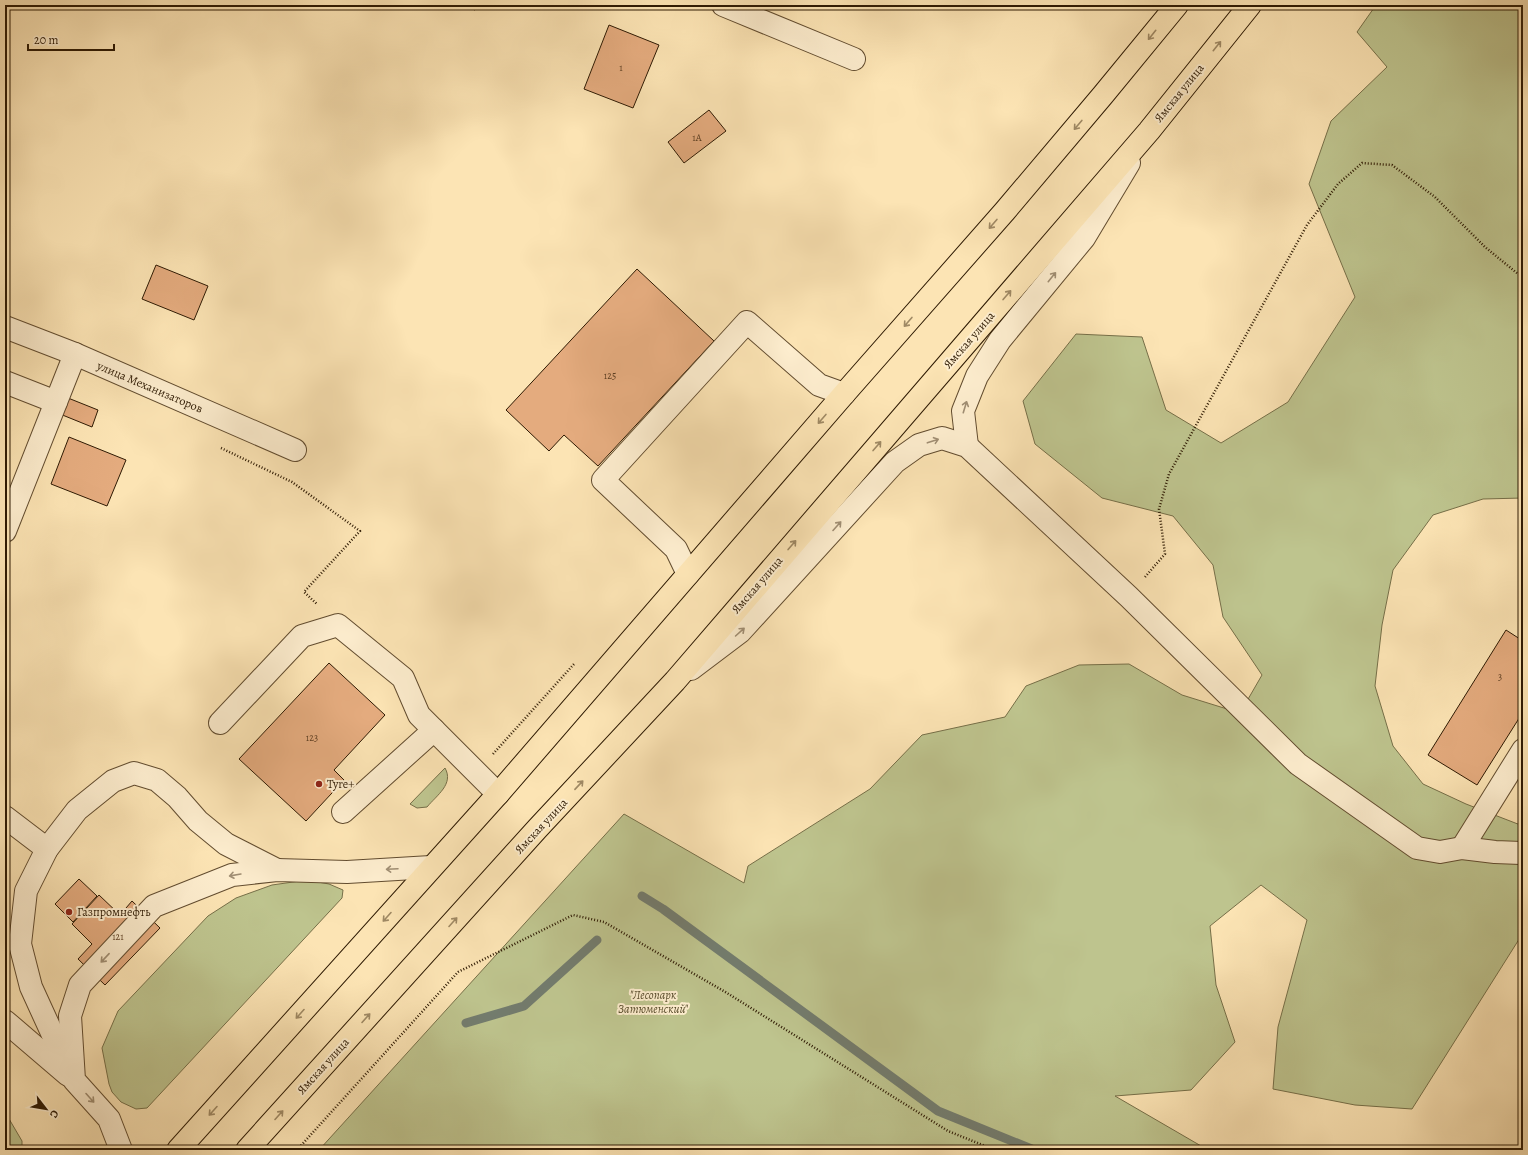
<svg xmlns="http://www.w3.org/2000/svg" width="1528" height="1155" viewBox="0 0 1528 1155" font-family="Alegreya,serif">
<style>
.green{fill:#bec48e;stroke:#766f48}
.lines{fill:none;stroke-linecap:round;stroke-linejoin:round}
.stream{stroke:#737c6e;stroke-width:9}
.building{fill:#e4ab7e;stroke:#2e1a03}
.minor-casing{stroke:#624c2f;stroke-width:24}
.major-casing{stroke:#2e1a03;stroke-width:24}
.path{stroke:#2e1a03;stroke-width:2.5;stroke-dasharray:1 2;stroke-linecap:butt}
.minor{stroke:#fdedce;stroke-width:22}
.major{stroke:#fce4b4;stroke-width:22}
.oneway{stroke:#9f8964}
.oneway2{stroke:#a08e73}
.poi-dot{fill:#8f2418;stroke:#fdedce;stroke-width:1.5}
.labels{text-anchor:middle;stroke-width:4;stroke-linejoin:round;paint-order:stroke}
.number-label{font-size:10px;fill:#5c3e22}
.street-label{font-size:12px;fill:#2e1a03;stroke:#fdedce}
.poi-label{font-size:12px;fill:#2e1a03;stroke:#fdedce;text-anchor:start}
.park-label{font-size:12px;font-style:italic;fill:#594d2d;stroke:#fdedce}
</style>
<rect width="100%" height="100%" fill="#fce4b4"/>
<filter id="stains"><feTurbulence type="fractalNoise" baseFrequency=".005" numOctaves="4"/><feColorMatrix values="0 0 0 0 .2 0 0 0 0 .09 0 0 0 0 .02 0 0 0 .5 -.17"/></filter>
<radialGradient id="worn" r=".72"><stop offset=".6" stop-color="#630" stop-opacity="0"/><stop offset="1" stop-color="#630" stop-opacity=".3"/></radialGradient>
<g class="green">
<path d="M1376 5H1523V498L1483 499 1433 515 1393 570 1382 625 1375 686 1393 746 1423 784 1466 804 1523 826V933L1412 1109 1355 1105 1273 1089 1278 1027 1307 920 1261 885 1210 926 1216 985 1235 1042 1191 1090 1115 1096 1208 1150H319L624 814 744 883 748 866 870 789 922 735 1005 717 1026 686 1079 665 1129 664 1182 695 1240 713 1262 675 1223 617 1213 565 1173 516 1102 498 1035 444 1023 401 1076 334 1142 337 1166 410 1221 443 1288 402 1355 297 1309 184 1331 121 1387 67 1357 32Z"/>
<path d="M445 768C454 784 437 795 427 807L417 808 410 804Z"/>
<path d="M307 880 329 884 343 890 342 898 147 1108 136 1109 121 1102 112 1092 109 1084 102 1048 118 1011 208 916 236 898 272 885Z"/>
<path d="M5 1112 22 1141V1150H5Z"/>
</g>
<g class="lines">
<g class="stream">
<path d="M642 896 663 909 938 1111 1034 1150"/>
<path d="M466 1023 524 1006 597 940"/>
</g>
</g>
<g class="building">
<path d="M461 5H477L475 10Z"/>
<path d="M609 25 659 45 633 108 584 89Z"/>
<path d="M709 110 726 131 684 163 668 142Z"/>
<path d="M156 265 208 286 194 320 142 299Z"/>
<path d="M637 269 714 341 598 466 564 435 549 451 506 410Z"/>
<path d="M68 398 98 410 92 427 60 414Z"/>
<path d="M69 437 126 460 107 506 51 484Z"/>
<path d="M1506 630 1523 641V712L1477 785 1428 755Z"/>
<path d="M329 663 385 715 334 770 344 780 306 821 239 759Z"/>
<path d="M79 879 97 896 73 922 55 904Z"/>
<path d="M99 895 120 915 132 901 160 928 105 985 78 959 92 944 72 924Z"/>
</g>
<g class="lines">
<defs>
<g id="minor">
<path d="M723 5 854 59"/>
<path d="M5 327 75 354 295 450"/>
<path d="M5 382 56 402"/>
<path d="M967 446 963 411 977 376 1000 340 1084 238 1129 163"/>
<path d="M5 531 75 354"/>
<path d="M688 574 676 549 603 480 747 322 819 385 844 394"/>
<path d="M691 669 740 632 895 462 919 445 942 438 967 446 1129 597 1298 764 1417 848 1440 852 1462 848 1495 852 1521 853 1523 854"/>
<path d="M220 723 302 636 338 625 403 678 419 715 498 794"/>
<path d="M343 812 434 730"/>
<path d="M5 817 47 849"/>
<path d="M1462 848 1523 750"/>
<path d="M5 1021 68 1075"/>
<path d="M68 1068 31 987 20 944 26 891 47 849 77 810 113 781 134 773 157 780 177 797 198 821 226 844 277 870"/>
<path d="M121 1150 109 1119 74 1080 70 1016 80 985 154 906 232 875 277 870 347 872 431 867"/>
</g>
<g id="major">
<path d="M178 1150 498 794 844 394 1005 211 1103 95 1177 5"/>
<path d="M247 1150 537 829 675 681 1149 131 1250 5"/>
</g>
</defs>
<use href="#minor" class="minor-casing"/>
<use href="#major" class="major-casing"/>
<g class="path">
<path d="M221 448 292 482 360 531 304 592 317 604"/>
<path d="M1145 577 1165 554 1159 509 1169 474 1307 225 1338 184 1362 163 1392 165 1435 197 1485 247 1523 278"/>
<path d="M493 754 574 664"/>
<path d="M297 1150 458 972 573 915 604 922 727 993 948 1131 995 1150"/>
</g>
<use href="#minor" class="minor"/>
<use href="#major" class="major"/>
</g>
<defs><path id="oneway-shaft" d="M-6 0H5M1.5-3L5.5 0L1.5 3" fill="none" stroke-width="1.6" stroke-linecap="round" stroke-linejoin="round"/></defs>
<g class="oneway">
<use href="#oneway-shaft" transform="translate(1152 35) rotate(129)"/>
<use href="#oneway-shaft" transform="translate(1217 46) rotate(-51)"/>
<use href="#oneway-shaft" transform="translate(1078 125) rotate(130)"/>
<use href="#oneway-shaft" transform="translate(993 224) rotate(131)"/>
<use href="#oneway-shaft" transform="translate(1007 295) rotate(-49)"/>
<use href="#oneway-shaft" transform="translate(908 322) rotate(131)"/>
<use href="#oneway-shaft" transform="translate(822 419) rotate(131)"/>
<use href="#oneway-shaft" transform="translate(877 446) rotate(-49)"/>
<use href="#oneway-shaft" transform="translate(792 545) rotate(-49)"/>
<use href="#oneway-shaft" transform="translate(579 785) rotate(-47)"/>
<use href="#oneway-shaft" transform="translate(387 917) rotate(132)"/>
<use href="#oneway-shaft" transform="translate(453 922) rotate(-48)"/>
<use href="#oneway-shaft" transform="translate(300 1014) rotate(132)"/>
<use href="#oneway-shaft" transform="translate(366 1018) rotate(-48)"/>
<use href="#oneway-shaft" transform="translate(213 1111) rotate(132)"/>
<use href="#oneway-shaft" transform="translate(279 1115) rotate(-48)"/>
</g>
<g class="oneway2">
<use href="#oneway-shaft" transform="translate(1052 277) rotate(-51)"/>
<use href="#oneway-shaft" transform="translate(965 407) rotate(-73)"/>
<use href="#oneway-shaft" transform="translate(933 441) rotate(-18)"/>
<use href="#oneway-shaft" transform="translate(837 526) rotate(-48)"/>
<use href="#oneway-shaft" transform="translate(740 632) rotate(-42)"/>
<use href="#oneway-shaft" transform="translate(392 869) rotate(177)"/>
<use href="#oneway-shaft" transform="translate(235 875) rotate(170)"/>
<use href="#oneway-shaft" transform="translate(105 958) rotate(133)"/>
<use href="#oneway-shaft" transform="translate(90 1098) rotate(48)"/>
</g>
<g class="poi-dot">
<circle cx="319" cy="784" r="4"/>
<circle cx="69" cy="912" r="4"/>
</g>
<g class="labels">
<g class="number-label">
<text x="621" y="71">1</text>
<text x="697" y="141">1А</text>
<text x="610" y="379">125</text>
<text x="1500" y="680">3</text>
<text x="312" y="741">123</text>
<text x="118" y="940">121</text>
</g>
<g class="street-label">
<text transform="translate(1179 93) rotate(-51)" y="4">Ямская улица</text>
<text transform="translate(969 340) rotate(-49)" y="4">Ямская улица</text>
<text transform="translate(150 387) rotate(23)" y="4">улица Механизаторов</text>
<text transform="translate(757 585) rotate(-49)" y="4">Ямская улица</text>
<text transform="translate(541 826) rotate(-47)" y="4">Ямская улица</text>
<text transform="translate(323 1066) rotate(-48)" y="4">Ямская улица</text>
</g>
<g class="poi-label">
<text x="327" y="788">Tyre+</text>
<text x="77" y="916">Газпромнефть</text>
</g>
<g class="park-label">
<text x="653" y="999">"Лесопарк<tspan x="653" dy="14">Затюменский"</tspan></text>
</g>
</g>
<rect width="1528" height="1155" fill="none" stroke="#fce4b4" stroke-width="20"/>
<rect x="6" y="6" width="1516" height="1143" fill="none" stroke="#2e1a03" stroke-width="2"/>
<rect x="10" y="10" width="1508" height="1135" fill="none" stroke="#2e1a03"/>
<g transform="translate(46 1109) rotate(121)" stroke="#fdedce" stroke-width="3" paint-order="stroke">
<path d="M0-3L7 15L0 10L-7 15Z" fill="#2e1a03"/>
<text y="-6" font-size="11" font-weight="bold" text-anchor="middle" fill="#2e1a03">С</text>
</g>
<path d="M28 44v6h86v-6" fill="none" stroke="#2e1a03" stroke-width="2"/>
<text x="34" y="44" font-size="12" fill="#2e1a03" stroke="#fdedce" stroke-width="3" paint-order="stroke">20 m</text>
<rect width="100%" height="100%" filter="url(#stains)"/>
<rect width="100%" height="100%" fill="url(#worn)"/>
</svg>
